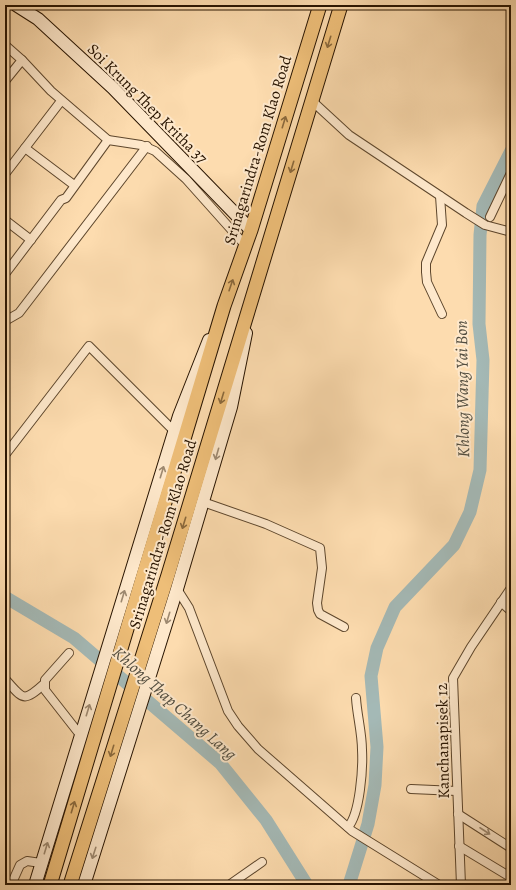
<svg xmlns="http://www.w3.org/2000/svg" width="516" height="890" viewBox="0 0 516 890" font-family="Alegreya,serif">
<style>
.lines{fill:none;stroke-linecap:round;stroke-linejoin:round}
.river{stroke:#a4b9b6;stroke-width:13}
.street-casing{stroke:#5d462c;stroke-width:10}
.secondary-casing{stroke:#281401;stroke-width:14}
.primary-casing{stroke:#281401;stroke-width:15}
.street{stroke:#fee8cb;stroke-width:8}
.secondary{stroke:#fee8cb;stroke-width:12}
.primary{stroke:#eebe78;stroke-width:13}
.oneway{stroke:#8b693c}
.oneway2{stroke:#9e8970}
.labels{text-anchor:middle;stroke-width:4;stroke-linejoin:round;paint-order:stroke}
.street-label{font-size:16px;fill:#281401;stroke:#fee8cb}
.water-label{font-size:17px;font-style:italic;fill:#534e40;stroke:#fee8cb}
</style>
<rect width="100%" height="100%" fill="#fddcaf"/>
<filter id="stains"><feTurbulence type="fractalNoise" baseFrequency=".005" numOctaves="4"/><feColorMatrix values="0 0 0 0 .2 0 0 0 0 .09 0 0 0 0 .02 0 0 0 .5 -.17"/></filter>
<radialGradient id="worn" r=".72"><stop offset=".6" stop-color="#630" stop-opacity="0"/><stop offset="1" stop-color="#630" stop-opacity=".3"/></radialGradient>
<g class="lines">
<g class="river">
<path d="M5 597 74 638 220 763 266 820 307 885"/>
<path d="M349 885 368 824 375 785 377 747 371 676 377 648 395 607 454 545 470 512 480 470 483 360 479 324 480 235 483 206 511 151"/>
</g>
<defs>
<g id="street">
<path d="M5 45 22 60 51 91 108 140"/>
<path d="M5 81 22 60"/>
<path d="M311 100 349 135 466 213 485 225 511 232"/>
<path d="M25 148 74 185"/>
<path d="M5 174 61 101"/>
<path d="M440 196 442 225 426 263V272L427 282 442 314"/>
<path d="M490 217 511 173"/>
<path d="M5 220 31 240"/>
<path d="M5 274 61 200 66 198 108 140 141 145 155 151 186 179 245 245"/>
<path d="M5 321 19 313 147 146"/>
<path d="M5 455 89 346 174 431"/>
<path d="M203 502 266 524 320 548 322 568 317 603 318 610 320 614 344 627"/>
<path d="M177 589 189 608 228 711 238 726 258 749 352 831 439 885"/>
<path d="M501 602 511 611"/>
<path d="M69 653 45 680V690L81 736"/>
<path d="M5 679C23 698 22 704 44 684"/>
<path d="M411 789 457 791"/>
<path d="M458 814 511 848"/>
<path d="M348 827C360 814 363 768 362 750 362 733 357 715 356 698"/>
<path d="M459 846 507 875 511 874"/>
<path d="M11 885 20 865 27 861 41 863"/>
<path d="M229 885 262 862"/>
<path d="M461 885 453 678 471 647 511 588"/>
</g>
<g id="secondary">
<path d="M16 5 38 19 113 88 251 230"/>
<path d="M35 885 179 416 209 340"/>
<path d="M84 885 177 589 231 407 246 333"/>
</g>
<g id="primary">
<path d="M50 885 224 306 251 230 320 5"/>
<path d="M70 885 168 575 341 5"/>
</g>
</defs>
<use href="#street" class="street-casing"/>
<use href="#secondary" class="secondary-casing"/>
<use href="#primary" class="primary-casing"/>
<use href="#street" class="street"/>
<use href="#secondary" class="secondary"/>
<use href="#primary" class="primary"/>
</g>
<defs><path id="oneway-shaft" d="M-6 0H5M1.5-3L5.5 0L1.5 3" fill="none" stroke-width="1.6" stroke-linecap="round" stroke-linejoin="round"/></defs>
<g class="oneway">
<use href="#oneway-shaft" transform="translate(329 42) rotate(107)"/>
<use href="#oneway-shaft" transform="translate(284 122) rotate(-73)"/>
<use href="#oneway-shaft" transform="translate(292 167) rotate(107)"/>
<use href="#oneway-shaft" transform="translate(231 285) rotate(-71)"/>
<use href="#oneway-shaft" transform="translate(222 398) rotate(107)"/>
<use href="#oneway-shaft" transform="translate(184 523) rotate(107)"/>
<use href="#oneway-shaft" transform="translate(112 751) rotate(107)"/>
<use href="#oneway-shaft" transform="translate(73 807) rotate(-73)"/>
</g>
<g class="oneway2">
<use href="#oneway-shaft" transform="translate(217 454) rotate(106)"/>
<use href="#oneway-shaft" transform="translate(162 472) rotate(-73)"/>
<use href="#oneway-shaft" transform="translate(123 596) rotate(-73)"/>
<use href="#oneway-shaft" transform="translate(168 618) rotate(107)"/>
<use href="#oneway-shaft" transform="translate(88 710) rotate(-73)"/>
<use href="#oneway-shaft" transform="translate(485 831) rotate(33)"/>
<use href="#oneway-shaft" transform="translate(46 848) rotate(-73)"/>
<use href="#oneway-shaft" transform="translate(94 853) rotate(108)"/>
</g>
<g class="labels">
<g class="street-label">
<text transform="translate(148 103) rotate(45)" y="6">Soi Krung Thep Kritha 37</text>
<text transform="translate(257 150) rotate(-73)" y="6">Srinagarindra-Rom Klao Road</text>
<text transform="translate(162 534) rotate(-73)" y="6">Srinagarindra-Rom Klao Road</text>
<text transform="translate(442 741) rotate(-91)" y="6">Kanchanapisek 12</text>
</g>
<g class="water-label">
<text transform="translate(462 389) rotate(-91)" y="6">Khlong Wang Yai Bon</text>
<text transform="translate(175 703) rotate(42)" y="6">Khlong Thap Chang Lang</text>
</g>
</g>
<rect width="516" height="890" fill="none" stroke="#fddcaf" stroke-width="20"/>
<rect x="6" y="6" width="504" height="878" fill="none" stroke="#281401" stroke-width="2"/>
<rect x="10" y="10" width="496" height="870" fill="none" stroke="#281401"/>
<rect width="100%" height="100%" filter="url(#stains)"/>
<rect width="100%" height="100%" fill="url(#worn)"/>
</svg>
